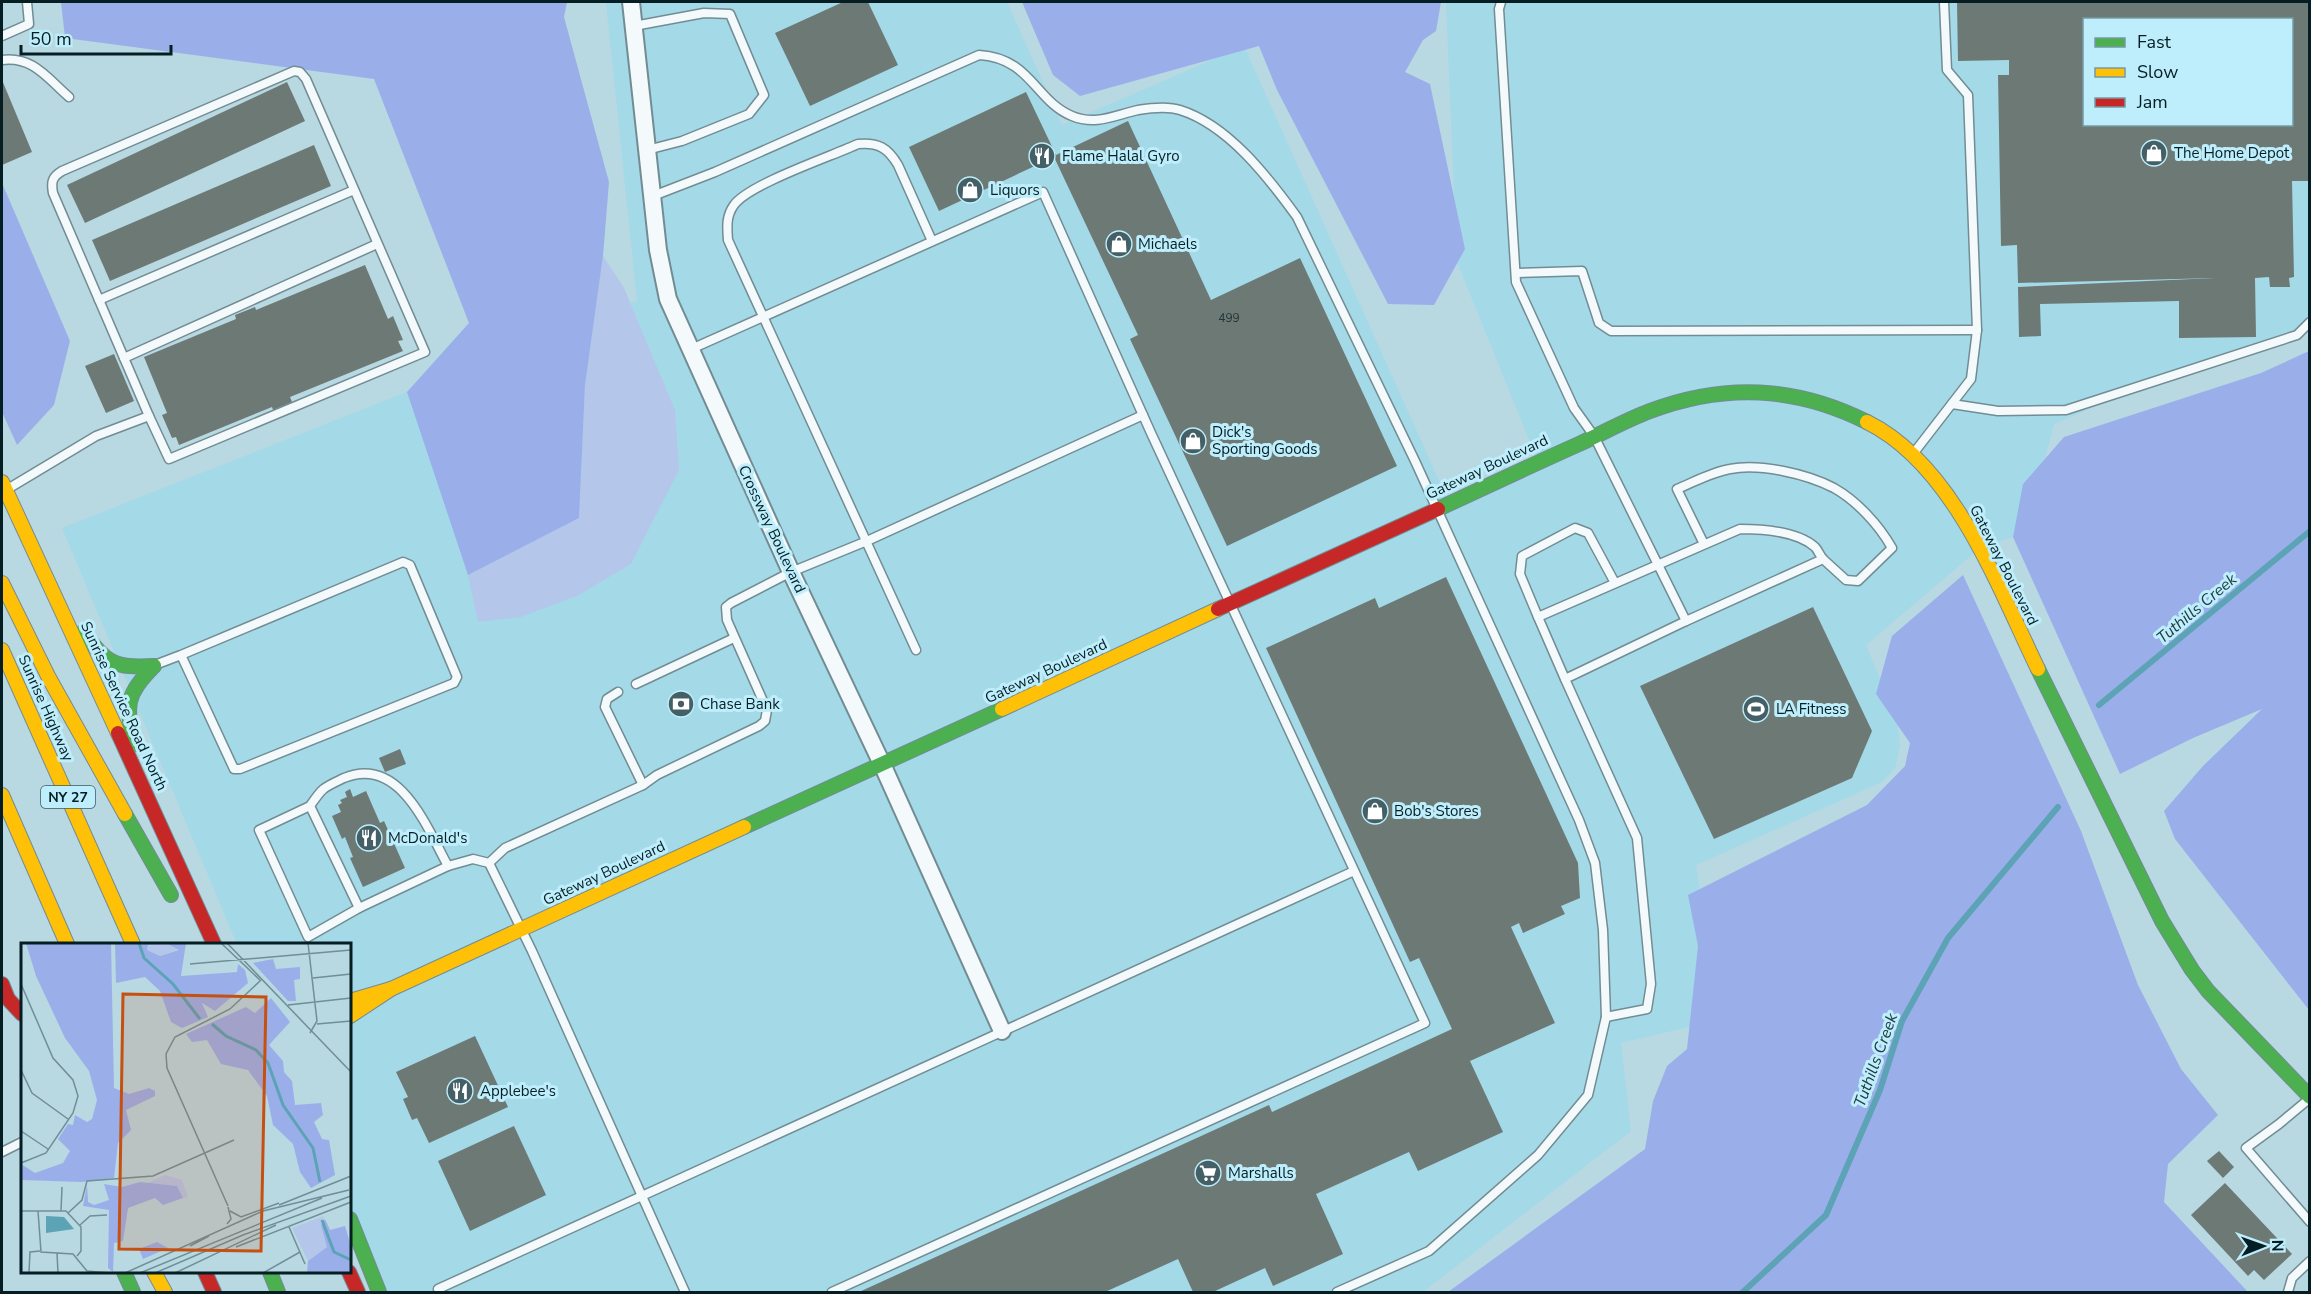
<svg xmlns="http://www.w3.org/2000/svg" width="2311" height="1294" viewBox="0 0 2311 1294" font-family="'Nunito Sans',sans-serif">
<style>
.built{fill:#a4d9e8;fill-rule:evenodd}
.green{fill:#b4c7ea}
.forest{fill:#9aafea}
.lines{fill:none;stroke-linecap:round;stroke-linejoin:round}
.stream{stroke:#5ba3b5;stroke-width:6}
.building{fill:#6d7975;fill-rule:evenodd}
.lane-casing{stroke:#728c93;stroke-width:11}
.street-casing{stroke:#728c93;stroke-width:20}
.fast-casing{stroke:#728c93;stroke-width:16}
.slow-casing{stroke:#728c93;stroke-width:16}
.jam-casing{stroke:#728c93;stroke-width:16}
.lane{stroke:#f4f9fb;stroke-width:8}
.street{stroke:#f4f9fb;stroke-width:16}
.fast{stroke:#4caf50;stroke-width:14}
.slow{stroke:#ffc107;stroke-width:14}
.jam{stroke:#c62828;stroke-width:14}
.labels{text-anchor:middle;stroke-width:6;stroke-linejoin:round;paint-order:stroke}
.number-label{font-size:12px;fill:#1f3538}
.shield{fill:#beeefb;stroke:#3c5c64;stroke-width:1.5}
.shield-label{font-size:14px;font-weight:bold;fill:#051e24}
.poi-label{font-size:15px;fill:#051e24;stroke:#beeefb;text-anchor:start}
.street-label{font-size:15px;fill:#051e24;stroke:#beeefb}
.water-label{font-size:16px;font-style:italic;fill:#203b43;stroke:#beeefb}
.inset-river{fill:none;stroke:#5ba3b5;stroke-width:3}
.inset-road{fill:none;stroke:#708e96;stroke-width:1.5}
.view{fill:#c65010;fill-opacity:0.15;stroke:#c65010;stroke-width:3}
.inset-edge{fill:none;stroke:#051e24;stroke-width:3}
</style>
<rect width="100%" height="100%" fill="#b8d8e2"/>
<path class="built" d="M606 2H1007L1062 125 1244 46 1449 503 1538 462 1457 262 1446 2H2309V327L2197 363 2054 424 2026 532 1979 549 1866 645 1897 720 1900 745 1895 768 1882 782 1696 865 1718 1020 1621 1043 1631 1131 1423 1292H383L350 1213V944H237L62 528 637 301ZM2084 20H2292V124H2084Z"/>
<path class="green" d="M603 256 624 288 675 410 679 470 631 564 579 595 521 617 478 622 468 575 579 518 585 385Z"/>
<g class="forest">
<path d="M61 2H567L564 17 609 182 603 256 585 385 579 518 468 575 407 392 469 323 374 79 65 38Z"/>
<path d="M1022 2H1441L1436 31 1423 40 1405 72 1430 84 1465 249 1434 305 1388 304 1277 90 1259 46 1080 96 1053 75Z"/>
<path d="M2 183 70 341 54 405 17 445 2 412Z"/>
<path d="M2309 351V1010L2175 839 2164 811 2203 766 2262 709 2193 738 2120 774 2013 537 2023 484 2064 437 2261 373Z"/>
<path d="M1963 575 2081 831 2138 985 2181 1069 2218 1115 2168 1164 2164 1202 2248 1292H1448L1645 1149 1653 1101 1667 1066 1687 1049 1698 946 1688 895 1867 805 1905 766 1910 743 1876 694 1892 636Z"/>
</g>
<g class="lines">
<g class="stream">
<path d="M2099 705 2310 531"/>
<path d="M1743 1292 1826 1215 1880 1090 1902 1021 1948 938 2058 807"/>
</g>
</g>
<g class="building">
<path d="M843 2H868L898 65 810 106 775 33Z"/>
<path d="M1957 2H2310V181H2292L2294 277 2289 278 2290 287H2270L2269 277 2255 278 2256 337 2179 338V301L2040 304 2041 336 2019 337 2018 287 2215 278 2018 283 2017 245 2001 246 1998 75H2009V60L1958 61ZM2084 20H2292V124H2084Z"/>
<path d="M2 80 32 152 2 165Z"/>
<path d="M287 82 305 121 85 223 67 185Z"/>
<path d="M1026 92 1056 155 1128 121 1211 300 1300 258 1397 466 1227 546 1130 339 1138 335 1054 157 939 211 909 147Z"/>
<path d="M314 145 331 186 110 281 92 240Z"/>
<path d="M365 265 388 319 393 316 403 340 398 341 403 351 290 397 292 402 273 410 272 407 179 445 176 437 172 438 162 415 167 413 144 357 236 319 235 315 255 307 256 310Z"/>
<path d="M114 354 134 401 106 413 85 366Z"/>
<path d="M1446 577 1578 863 1580 898 1561 906 1565 914 1523 933 1519 923 1511 927 1555 1023 1470 1061 1503 1132 1418 1171 1409 1152 1316 1194 1343 1254 1273 1286 1265 1268 1213 1292H1193L1178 1259 1105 1292H859L1269 1105 1272 1112 1452 1029 1419 958 1410 962 1266 648 1375 598 1379 608Z"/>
<path d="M1813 607 1872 731 1852 778 1714 839 1640 686Z"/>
<path d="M400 749 406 764 385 772 379 758Z"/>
<path d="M350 789 353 797 366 791 380 823 384 821 405 868 363 887 350 858 353 857 345 837 342 839 332 816 341 812 338 805 342 803 340 800 347 797 345 792Z"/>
<path d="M475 1036 508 1107 429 1143 417 1118 412 1120 403 1099 408 1097 396 1072Z"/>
<path d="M514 1126 546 1195 470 1231 438 1161Z"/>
<path d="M2219 1151 2234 1167 2223 1178 2207 1161Z"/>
<path d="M2225 1183 2292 1254 2264 1280 2254 1270 2248 1276 2191 1215Z"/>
</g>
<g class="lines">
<defs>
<g id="lane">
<path d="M634 26 704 13 730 14 764 95 749 114 682 141 647 150"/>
<path d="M2 36 29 24 27 2"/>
<path d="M2 60C33 56 47 78 69 97"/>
<path d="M294 71 300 72 306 79 425 352 169 459 149 416 53 193C51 182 52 177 62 171Z"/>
<path d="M653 196 715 172 979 55C1031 58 1035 101 1072 116 1096 126 1115 115 1138 110 1150 108 1168 106 1180 110 1228 125 1268 177 1297 217L1415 461 1579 820 1595 863 1603 930 1606 1017"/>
<path d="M1516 273 1582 271 1599 323 1611 331 1977 330"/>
<path d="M99 300 354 190"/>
<path d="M689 350 1043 192 1151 433 1425 1023 832 1292"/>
<path d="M124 358 377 244"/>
<path d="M1952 404 1998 411 2066 410 2297 335 2310 322"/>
<path d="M1913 454 1971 379 1977 330 1968 95 1947 70 1944 2"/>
<path d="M11 487 96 436 149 416"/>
<path d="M1704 544 1677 489C1694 482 1712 472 1730 469 1760 463 1807 474 1834 488 1857 501 1879 525 1892 548L1858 581 1846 580 1823 559"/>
<path d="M1538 617 1520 574 1522 556 1575 528 1588 533 1615 583"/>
<path d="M916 650 728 240C727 227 726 216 734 205 749 184 832 156 858 144 878 142 888 148 898 165L932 241"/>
<path d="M160 663 181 655 403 562 410 565 457 677 454 683 240 769H234L181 655"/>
<path d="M1565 679 1538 617 1740 529C1762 529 1797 531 1815 547 1818 550 1820 556 1823 559L1686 621"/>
<path d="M636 684 734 638"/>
<path d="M618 692 607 699 605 707 643 785"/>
<path d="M310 806 259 830 308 937 359 908 448 866 473 859 489 863 532 951 685 1292"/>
<path d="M489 863 505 848 643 785 657 775 759 726 765 721 767 710 727 620 726 607 731 603 791 572 867 541 1143 415"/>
<path d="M359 908 310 806C323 787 323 788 344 778 400 755 427 828 448 866"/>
<path d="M2309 1099 2279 1124 2246 1148 2310 1222"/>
<path d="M2 1152 22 1142"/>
<path d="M440 1292 438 1289 1354 871"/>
<path d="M1337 1292 1429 1251 1538 1155 1588 1095 1606 1017 1647 1009 1651 984 1637 838 1565 679 1686 621 1594 436 1574 408 1516 282 1499 9 1501 2"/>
<path d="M2288 1292 2292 1278 2310 1261"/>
</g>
<path id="street" d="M631 2 658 250 668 299 791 572 882 764 1002 1031"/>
<g id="fast">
<path d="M1438 509C1485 487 1532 465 1579 444 1603 433 1626 420 1650 411 1725 383 1795 386 1867 422"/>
<path d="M83 632C108 664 113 668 154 666"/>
<path d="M2038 669 2162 921 2192 970 2208 991 2310 1097"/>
<path d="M134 744C126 704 125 696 154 666"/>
<path d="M125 814 171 895"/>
<path d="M744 827 1002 709"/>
<path d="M350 1219 379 1292"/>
<path d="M124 1272 133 1292"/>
<path d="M270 1272 278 1292"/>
</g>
<g id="slow">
<path d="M1867 422C1954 465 1998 587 2038 669"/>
<path d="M2 482 118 733"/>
<path d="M2 583 49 678 125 814"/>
<path d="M2 650 133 944"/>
<path d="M1002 709 1218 609"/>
<path d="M2 795 67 944"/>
<path d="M350 1001 391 989"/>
<path d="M350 1016 391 989 744 827"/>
<path d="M154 1272 165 1292"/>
</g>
<g id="jam">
<path d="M1218 609 1438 509"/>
<path d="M118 733 214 944"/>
<path d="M2 984 8 999 22 1014"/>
<path d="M205 1272 214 1292"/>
<path d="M349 1272 358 1292"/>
</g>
</defs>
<use href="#lane" class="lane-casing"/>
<use href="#street" class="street-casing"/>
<use href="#fast" class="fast-casing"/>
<use href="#slow" class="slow-casing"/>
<use href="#jam" class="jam-casing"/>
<use href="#lane" class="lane"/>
<use href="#street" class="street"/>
<use href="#fast" class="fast"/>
<use href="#slow" class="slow"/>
<use href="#jam" class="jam"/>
</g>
<defs>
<symbol id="shop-disc" viewBox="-11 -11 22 22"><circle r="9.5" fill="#445f66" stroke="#beeefb"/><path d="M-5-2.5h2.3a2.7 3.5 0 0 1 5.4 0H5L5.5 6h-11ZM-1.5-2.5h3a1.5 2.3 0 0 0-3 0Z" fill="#fff"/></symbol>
<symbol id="restaurant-disc" viewBox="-11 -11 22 22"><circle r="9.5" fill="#445f66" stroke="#beeefb"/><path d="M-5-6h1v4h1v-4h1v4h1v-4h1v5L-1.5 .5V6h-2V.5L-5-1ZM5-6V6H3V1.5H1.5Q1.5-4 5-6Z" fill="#fff"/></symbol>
<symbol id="bank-disc" viewBox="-11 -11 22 22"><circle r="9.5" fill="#445f66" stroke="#beeefb"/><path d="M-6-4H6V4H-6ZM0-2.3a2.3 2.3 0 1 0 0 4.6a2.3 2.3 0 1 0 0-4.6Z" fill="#fff"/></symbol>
<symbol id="stadium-disc" viewBox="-11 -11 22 22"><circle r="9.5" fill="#445f66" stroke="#beeefb"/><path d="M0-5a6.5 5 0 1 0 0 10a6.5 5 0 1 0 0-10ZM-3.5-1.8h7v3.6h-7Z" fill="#fff"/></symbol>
<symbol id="supermarket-disc" viewBox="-11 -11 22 22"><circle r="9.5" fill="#445f66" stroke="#beeefb"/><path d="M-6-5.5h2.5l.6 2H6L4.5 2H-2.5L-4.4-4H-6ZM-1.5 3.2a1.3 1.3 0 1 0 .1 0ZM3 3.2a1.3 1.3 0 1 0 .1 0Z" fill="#fff"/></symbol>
</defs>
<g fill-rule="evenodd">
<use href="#shop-disc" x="2139" y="138" width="30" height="30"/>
<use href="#restaurant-disc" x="1027" y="141" width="30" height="30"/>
<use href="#shop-disc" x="955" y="175" width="30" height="30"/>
<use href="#shop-disc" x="1104" y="229" width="30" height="30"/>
<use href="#shop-disc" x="1178" y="426" width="30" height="30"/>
<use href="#bank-disc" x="666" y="689" width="30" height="30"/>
<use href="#stadium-disc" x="1741" y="694" width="30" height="30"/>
<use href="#shop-disc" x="1360" y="796" width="30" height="30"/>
<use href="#restaurant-disc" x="354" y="823" width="30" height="30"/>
<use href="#restaurant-disc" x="445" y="1076" width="30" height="30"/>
<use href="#supermarket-disc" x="1193" y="1158" width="30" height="30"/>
</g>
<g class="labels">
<g class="number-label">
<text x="1229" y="322">499</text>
</g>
<rect class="shield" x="41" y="786" width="54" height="22" rx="4.5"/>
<g class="shield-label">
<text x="68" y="802">NY 27</text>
</g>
<g class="poi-label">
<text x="2174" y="158">The Home Depot</text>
<text x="1062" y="161">Flame Halal Gyro</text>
<text x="990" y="195">Liquors</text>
<text x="1138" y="249">Michaels</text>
<text x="1212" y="437">Dick's<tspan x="1212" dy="17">Sporting Goods</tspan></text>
<text x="700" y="709">Chase Bank</text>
<text x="1776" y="714">LA Fitness</text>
<text x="1394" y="816">Bob's Stores</text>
<text x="388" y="843">McDonald's</text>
<text x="480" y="1096">Applebee's</text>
<text x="1228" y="1178">Marshalls</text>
</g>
<g class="street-label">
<text transform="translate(1487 467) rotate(-25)" y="5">Gateway Boulevard</text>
<text transform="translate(772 529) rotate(65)" y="5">Crossway Boulevard</text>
<text transform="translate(2004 565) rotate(63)" y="5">Gateway Boulevard</text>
<text transform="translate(1046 671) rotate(-25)" y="5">Gateway Boulevard</text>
<text transform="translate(124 706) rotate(65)" y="5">Sunrise Service Road North</text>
<text transform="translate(46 708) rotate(66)" y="5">Sunrise Highway</text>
<text transform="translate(604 873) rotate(-25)" y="5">Gateway Boulevard</text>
</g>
<g class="water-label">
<text transform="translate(2196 608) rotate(-40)" y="6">Tuthills Creek</text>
<text transform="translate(1875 1060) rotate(-70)" y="6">Tuthills Creek</text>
</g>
</g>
<g transform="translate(21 943)">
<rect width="330" height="330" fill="#b8d8e2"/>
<path d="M138 1H148L158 6 139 13 126 7 127 3ZM144 232 161 237 167 254 162 255 156 243 127 240ZM303 273 300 282 306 304 287 318 271 285Z" fill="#b4c7ea"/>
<path d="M5 0H90L93 145 108 151 128 145 134 148V153L105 167 110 187 97 200 93 235 61 239 0 237V221L14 230 42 220 49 208 37 196 47 181 52 182 54 172 66 179 71 176 76 157 68 128 44 95 15 33ZM165 0 160 33 216 29 217 21 224 27 227 40 194 68 181 60 187 74 161 85 150 79 139 48 124 34 95 40 94 1ZM147 1 158 7 139 13 126 7 127 2ZM252 16 255 26 279 24V36L273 37 275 58H267L232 20ZM250 55 269 79 248 102 262 118 263 129 271 138 274 162 300 160 302 172 293 179 301 196 308 197 314 232 290 245 279 229 272 201 252 182 246 153 227 127 200 121 186 97 171 99 165 91 225 64 234 70ZM119 239 156 243 162 255 142 262 134 255 107 265 102 298 93 300 92 329 87 325 88 267 62 263 66 242 67 259 73 262 88 257 83 241 101 244ZM304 276 309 287 324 283 330 303V330H286L287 318 306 304 300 282ZM136 299 147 305 122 316 118 306Z" fill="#9aafea" fill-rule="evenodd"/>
<path d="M25 273 43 274 53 286 25 290Z" fill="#5ba3b5"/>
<path class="inset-river" d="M118 0 123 15 152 41 179 76M191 81 205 93 235 107 247 120 262 162 292 205 299 239M301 277 313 309 330 317"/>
<path class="inset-road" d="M200 0 240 38M206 0 330 129M287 0 296 78 289 90M169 21 330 7M292 35 330 31M0 41 32 115 52 137 57 153 52 170 25 210 0 220M267 62 330 55M296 81 330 78M0 127 11 150 47 176M0 188 27 206M258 262 330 233M207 263 146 125 145 111 154 94 209 66 239 38M0 268H45L60 284V308L56 313M17 268 20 309 52 311 66 328 89 330M40 268 41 244M209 268 220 274 258 260M47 270 61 257 66 238 132 233 213 197M206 281 210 276 207 264M59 282 69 273 86 272M268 284 284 321M169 303 188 293M215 304 330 259M36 310 37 330M8 330 9 309 19 308M104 330 242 268 328 247M119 330 301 255M134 330 222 292 330 253M154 330 255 282M242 330 279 309"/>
<path class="view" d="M102 51 245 54 240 308 98 306Z"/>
<rect width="330" height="330" class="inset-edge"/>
</g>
<rect width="2311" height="1294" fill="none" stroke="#051e24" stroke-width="6"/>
<rect x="2083" y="18" width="210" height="108" fill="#beeefb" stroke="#749ba5" stroke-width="1.5"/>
<rect x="2095" y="38" width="30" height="9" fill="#4caf50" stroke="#749ba5" stroke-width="1.5"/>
<text x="2137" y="48" font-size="18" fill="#051e24">Fast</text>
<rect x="2095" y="68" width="30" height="9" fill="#ffc107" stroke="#749ba5" stroke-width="1.5"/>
<text x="2137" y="78" font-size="18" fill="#051e24">Slow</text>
<rect x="2095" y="98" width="30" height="9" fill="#c62828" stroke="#749ba5" stroke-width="1.5"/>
<text x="2137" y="108" font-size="18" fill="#051e24">Jam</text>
<g transform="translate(2263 1246) rotate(89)" stroke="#beeefb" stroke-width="4.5" paint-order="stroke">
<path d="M0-4.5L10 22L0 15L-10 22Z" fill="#051e24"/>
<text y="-9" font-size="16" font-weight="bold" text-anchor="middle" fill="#051e24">N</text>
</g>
<path d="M21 45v9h150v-9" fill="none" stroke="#051e24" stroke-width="3"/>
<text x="30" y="45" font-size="18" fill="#051e24" stroke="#beeefb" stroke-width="4.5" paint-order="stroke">50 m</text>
</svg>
